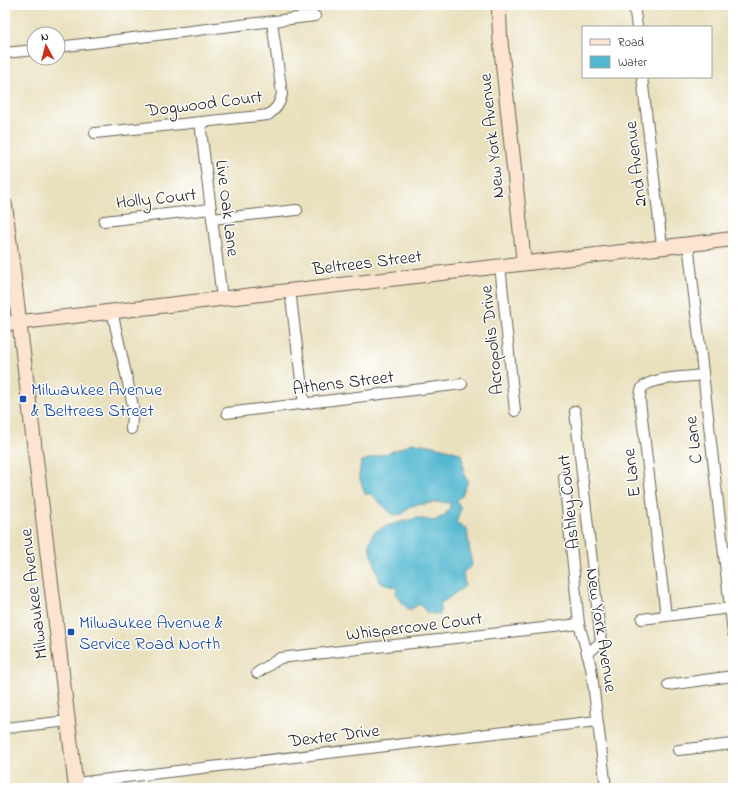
<svg xmlns="http://www.w3.org/2000/svg" width="738" height="793" viewBox="0 0 738 793" font-family="'Indie Flower',sans-serif">
<style>
.water{fill:#52b8d0;stroke:#376a76}
.lines{fill:none;stroke-linecap:round;stroke-linejoin:round}
.street-casing{stroke:#646154;stroke-width:12}
.secondary-casing{stroke:#646154;stroke-width:16}
.street{stroke:#fff;stroke-width:10}
.secondary{stroke:#fde4d0;stroke-width:14}
.transit-dot{fill:#1a4fb4;stroke:#fff;stroke-width:1.5}
.labels{text-anchor:middle;stroke-width:3;stroke-linejoin:round;paint-order:stroke}
.street-label{font-size:18px;fill:#1c1c1c;stroke:#fff}
.transit-label{font-size:18px;fill:#164399;stroke:#fff;text-anchor:start}
</style>
<rect width="100%" height="100%" fill="#fff"/>
<filter id="ink" filterUnits="userSpaceOnUse"><feTurbulence type="fractalNoise" baseFrequency=".025" numOctaves="2"/><feDisplacementMap in="SourceGraphic" scale="8" xChannelSelector="R" yChannelSelector="G"/><feConvolveMatrix kernelMatrix="1 2 1 2 8 2 1 2 1" color-interpolation-filters="sRGB"/></filter>
<filter id="wash" filterUnits="userSpaceOnUse"><feTurbulence type="fractalNoise" baseFrequency=".012" numOctaves="4" result="noise"/><feDisplacementMap in="SourceGraphic" scale="16" xChannelSelector="R" yChannelSelector="G"/><feGaussianBlur stdDeviation="0.9" result="paint"/><feColorMatrix in="noise" values="0 0 0 0 0 0 0 0 0 0 0 0 0 0 0 0 0 1.4 0 .05"/><feComposite in="paint" operator="in"/></filter>
<g filter="url(#wash)">
<rect width="100%" height="100%" fill="#e9e0bd"/>
<path class="water" d="M411 443C429 444 445 448 462 454L464 476 468 481 462 496 456 500 461 508 456 523 467 530 472 566 463 572 465 586 440 604V615L427 613 420 604 409 610 396 595 397 588 380 582 369 545 373 533 386 526 417 518 434 521 445 515 450 507V503L438 502 410 506 403 514 393 515 371 494H365L359 476 361 462C378 454 395 453 411 443Z"/>
</g>
<g filter="url(#ink)">
<g class="lines">
<defs>
<g id="street">
<path d="M634 5 637 27"/>
<path d="M58 47 315 16"/>
<path d="M5 53 34 50"/>
<path d="M642 77 662 246"/>
<path d="M200 122 222 298"/>
<path d="M95 133 268 115C276 109 280 104 282 94L272 22"/>
<path d="M212 219 297 210"/>
<path d="M104 221 211 209"/>
<path d="M688 243 733 633"/>
<path d="M500 265 515 411"/>
<path d="M290 290 304 404"/>
<path d="M112 311 133 406 131 429"/>
<path d="M575 411 601 642 587 654"/>
<path d="M227 413 462 384"/>
<path d="M564 477 579 624 591 667 606 788"/>
<path d="M666 616 640 401C640 397 640 391 642 388 650 377 689 377 703 375"/>
<path d="M642 619 730 608"/>
<path d="M257 673 280 658 579 624"/>
<path d="M668 685 733 676"/>
<path d="M5 728 68 721"/>
<path d="M678 750 733 744"/>
<path d="M76 783 597 721"/>
</g>
<g id="secondary">
<path d="M501 5 499 12 500 36 524 263"/>
<path d="M5 205 76 788"/>
<path d="M5 324 733 239"/>
</g>
</defs>
<use href="#street" class="street-casing"/>
<use href="#secondary" class="secondary-casing"/>
<use href="#street" class="street"/>
<use href="#secondary" class="secondary"/>
</g>
</g>
<g class="transit-dot">
<rect x="19" y="395" width="8" height="8" rx="2"/>
<rect x="67" y="628" width="8" height="8" rx="2"/>
</g>
<g class="labels">
<g class="street-label">
<text transform="translate(204 103) rotate(-7)" y="6">Dogwood Court</text>
<text transform="translate(491 136) rotate(-96)" y="6">New York Avenue</text>
<text transform="translate(635 164) rotate(-97)" y="6">2nd Avenue</text>
<text transform="translate(156 198) rotate(-6)" y="6">Holly Court</text>
<text transform="translate(228 208) rotate(83)" y="6">Live Oak Lane</text>
<text transform="translate(367 262) rotate(-7)" y="6">Beltrees Street</text>
<text transform="translate(491 340) rotate(-96)" y="6">Acropolis Drive</text>
<text transform="translate(343 382) rotate(-7)" y="6">Athens Street</text>
<text transform="translate(693 440) rotate(-97)" y="6">C Lane</text>
<text transform="translate(631 473) rotate(-97)" y="6">E Lane</text>
<text transform="translate(568 502) rotate(-96)" y="6">Ashley Court</text>
<text transform="translate(33 594) rotate(-97)" y="6">Milwaukee Avenue</text>
<text transform="translate(414 626) rotate(-7)" y="6">Whispercove Court</text>
<text transform="translate(602 630) rotate(81)" y="6">New York Avenue</text>
<text transform="translate(334 735) rotate(-7)" y="6">Dexter Drive</text>
</g>
<g class="transit-label">
<text x="31" y="395">Milwaukee Avenue<tspan x="31" dy="21">&amp; Beltrees Street</tspan></text>
<text x="79" y="628">Milwaukee Avenue &amp;<tspan x="79" dy="21">Service Road North</tspan></text>
</g>
</g>
<rect width="738" height="793" fill="none" stroke="#fff" stroke-width="20"/>
<rect x="582" y="26" width="130" height="52" fill="#ffffff" stroke="#a4a4a4"/>
<rect x="590" y="39" width="20" height="6" fill="#fde4d0" stroke="#a4a4a4"/>
<text x="618" y="46" font-size="12" fill="#1c1c1c">Road</text>
<rect x="590" y="56" width="20" height="12" fill="#52b8d0" stroke="#a4a4a4"/>
<text x="618" y="66" font-size="12" fill="#1c1c1c">Water</text>
<g transform="translate(46 46) rotate(353)"><circle r="19" fill="#ffffff" stroke="#a4a4a4"/>
<path d="M0-3L7 15L0 10L-7 15Z" fill="#c8321e"/>
<text y="-6" font-size="11" font-weight="bold" text-anchor="middle" fill="#1c1c1c">N</text>
</g>
</svg>
